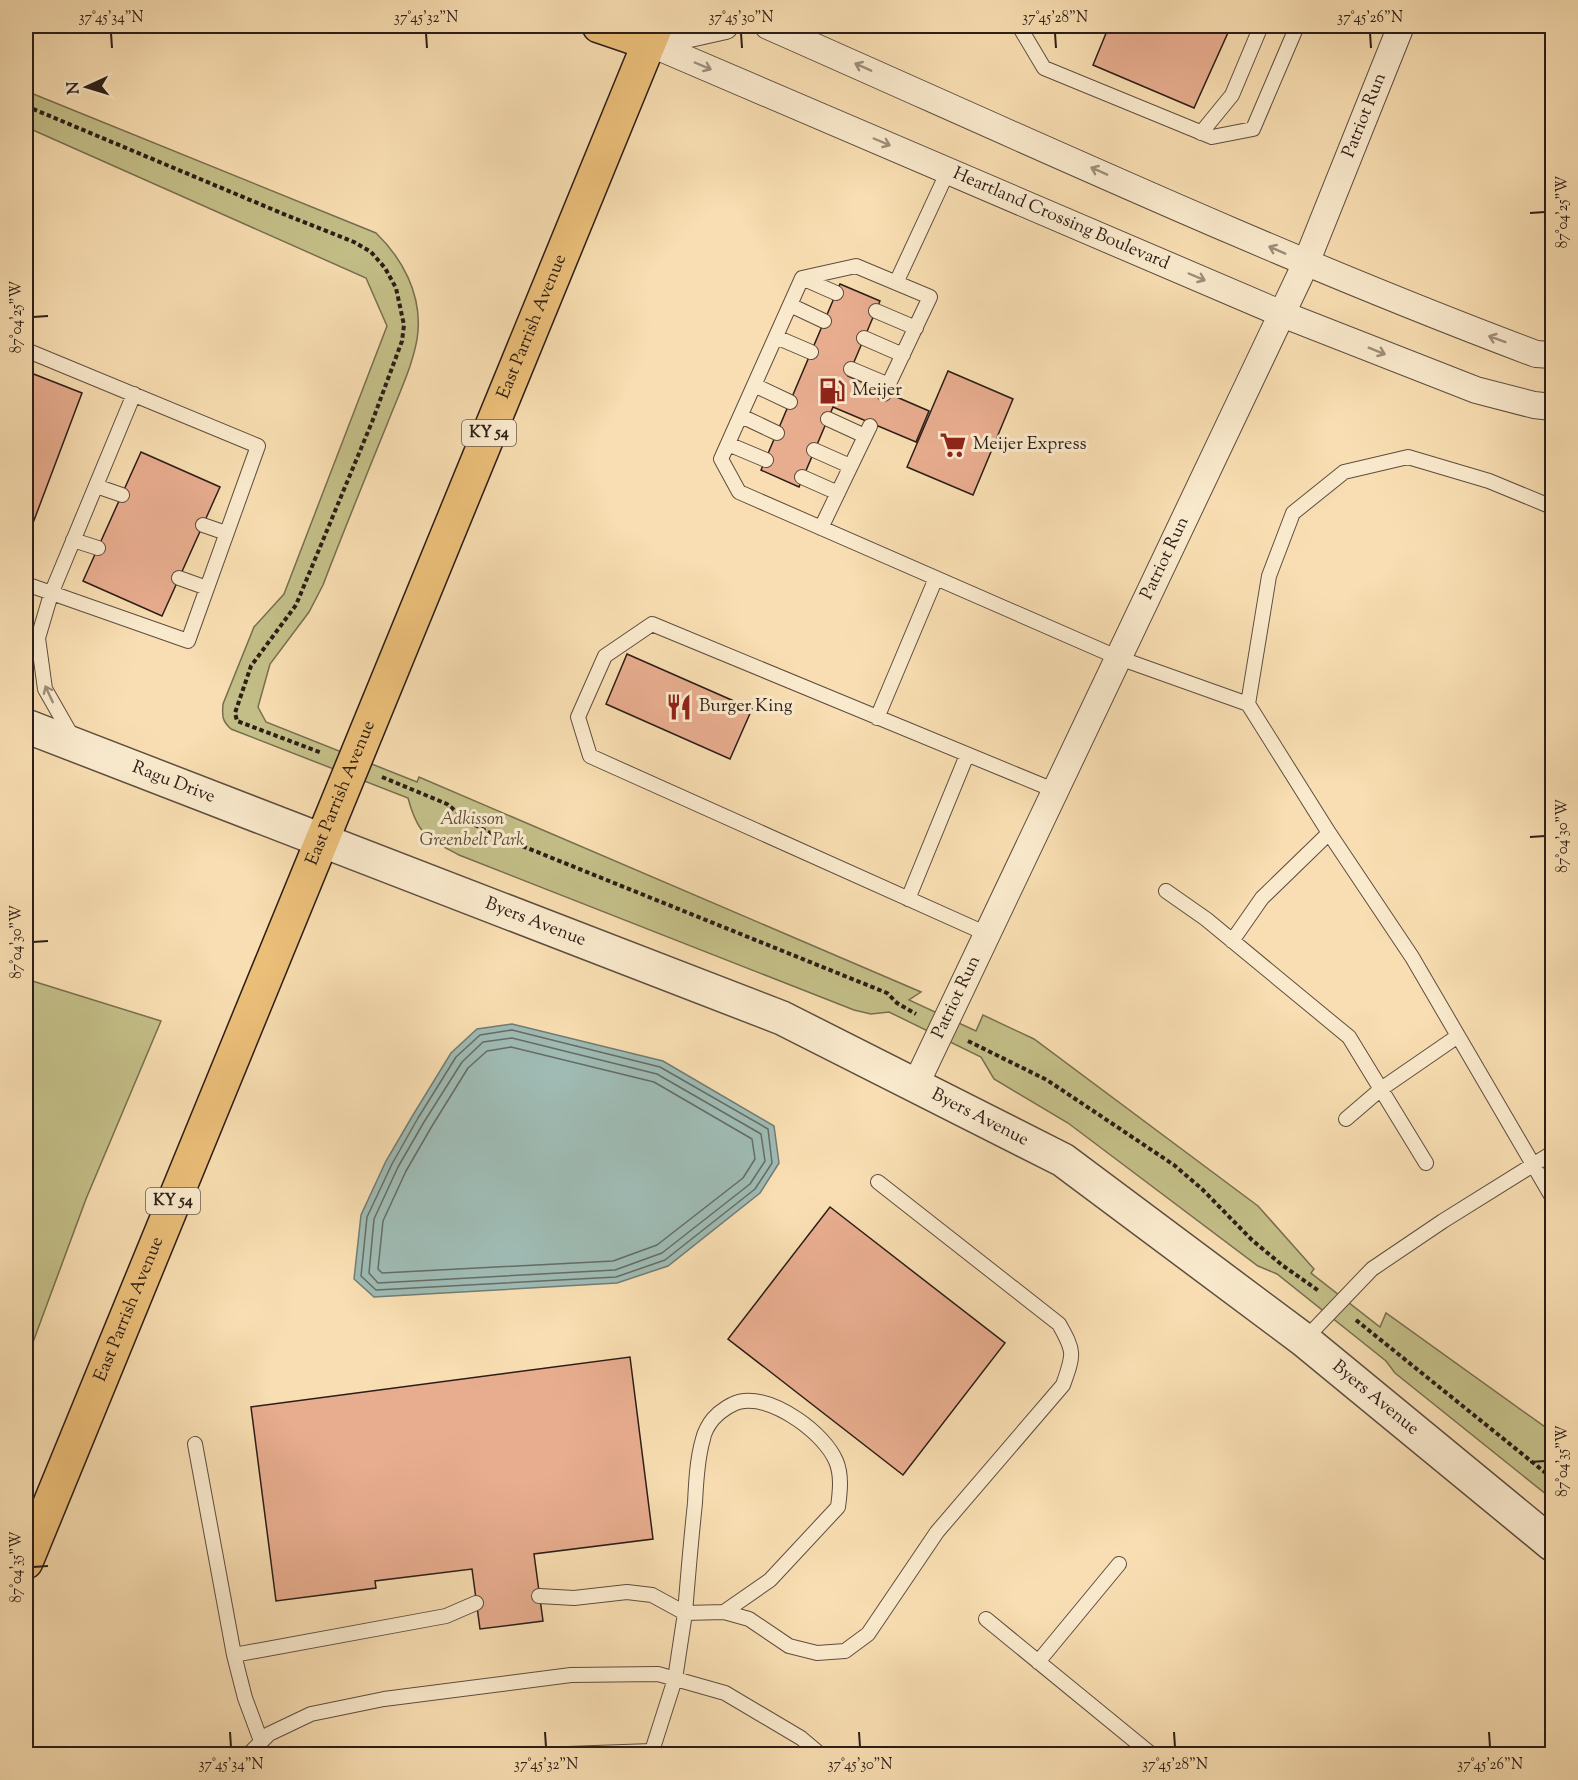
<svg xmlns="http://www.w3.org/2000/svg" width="1578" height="1780" font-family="'Sorts Mill Goudy',serif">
	<rect width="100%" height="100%" fill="#f8deb2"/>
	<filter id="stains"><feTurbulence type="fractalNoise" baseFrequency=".00333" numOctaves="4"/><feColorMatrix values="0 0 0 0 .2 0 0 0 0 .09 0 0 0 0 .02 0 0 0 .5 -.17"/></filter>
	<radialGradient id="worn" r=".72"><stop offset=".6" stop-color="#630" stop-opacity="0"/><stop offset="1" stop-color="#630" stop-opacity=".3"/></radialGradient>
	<path fill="#c4bf88" stroke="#786e50" stroke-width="1.5" d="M26,91l350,142c26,25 45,60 42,98 -2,28 -20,65 -30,91 -22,54 -44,108 -65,163l-14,27 -39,52 -12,43 8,15 151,60 2,-5 502,215 -12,8 67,31 7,-16 51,24 224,167 56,63 -3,4 69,54 6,-14 166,119v67l-157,-126 -9,-12 -109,-87 -19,-8 -190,-143 -74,-44 -13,-22 -92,-45 -18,2 -17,-4 -395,-155c-32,-17 -41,-20 -51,-57l-177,-69c-9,-8 -9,-13 -8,-25l31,-77 30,-33 103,-268 -21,-48 -340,-151z
		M26,979l135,42 -75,178 -60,162z"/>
	<path fill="#9fbbb4" stroke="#717c75" stroke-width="1.5" d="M512,1024l151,37 111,65 5,37 -19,30 -92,73 -51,17 -243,14 -20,-18 7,-64 25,-54 27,-46 38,-62 26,-24z"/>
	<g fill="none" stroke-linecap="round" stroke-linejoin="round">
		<path stroke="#656c66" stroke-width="1.5" d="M512,1030l148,37 108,62 4,34 -17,26 -90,71 -49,17 -240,13 -15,-14 6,-59 25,-53 26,-46 38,-61 24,-22z
			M512,1038l145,36 104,60 4,27 -15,23 -88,69 -47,17 -237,13 -9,-10 5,-54 24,-52 26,-45 38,-60 21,-20z
			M511,1047l143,35 98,57 3,20 -12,19 -86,67 -44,16 -231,12 -4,-4 5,-48 23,-50 26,-45 36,-58 19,-17z"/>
	</g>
	<path fill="#e8ad8f" stroke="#2b1d17" stroke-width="1.5" d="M1109,26h122l-37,82 -101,-43z
		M840,284l40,17 -32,75 81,35 -13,31 -83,-35 -34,80 -38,-17z
		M26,371l56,22 -49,130 -7,-3z
		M948,371l65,28 -40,96 -66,-28z
		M141,452l79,35 -58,129 -79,-35z
		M627,654l125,55 -22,50 -124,-55z
		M830,1207l175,136 -102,132 -175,-136z
		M630,1357l23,182 -119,15 9,67 -63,8 -8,-60 -97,12 1,7 -100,13 -25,-194z"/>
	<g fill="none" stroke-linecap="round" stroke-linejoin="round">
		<g stroke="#5e4d3e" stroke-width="16">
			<path id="service" d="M1019,26l25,42 168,69 41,-8 44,-103
				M1201,133l31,-38 29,-69
				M802,278l34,15
				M896,283l52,-112
				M790,305l34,16
				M876,311l40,17
				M776,337l35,15
				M864,338l39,17
				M26,350l232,96 -70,195 -162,-57
				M851,369l38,16
				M754,385l36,17
				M884,394l46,-97 -74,-31 -54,12 -81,181 18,33 380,166 129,46 81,129 83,124 140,240
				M741,416l36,17
				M828,419l37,17
				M728,444l38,16
				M814,450l36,16
				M802,477l36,16
				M96,486l26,9
				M203,525l23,8
				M821,528l49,-102
				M73,540l25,8
				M179,578l28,10
				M1248,704l21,-128 24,-63 51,-41 64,-15 81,24 63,26
				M877,718l59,-140
				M73,738l-28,-49 -7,-51 13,-44 83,-200
				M1166,891l40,28 143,118 77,126
				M908,899l59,-144
				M987,934l-397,-178 -12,-39 27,-61 47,-32 404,167
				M1232,941l30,-43 67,-65
				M1346,1119l35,-30 77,-53
				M1304,1340l68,-71 71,-48 109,-68
				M195,1444l39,211 11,43 16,43
				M539,1596l35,2 53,-6 25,3 33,18 -10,66 -23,72
				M724,1612l46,-32 68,-73c2,-15 4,-32 -2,-46 -12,-28 -60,-63 -92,-60 -11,1 -24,10 -31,18 -4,5 -9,14 -10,20 -6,20 -7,44 -8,64 -4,37 -7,73 -10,110l39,-1 25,7 40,27 28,7 28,-2 23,-17 69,-102 126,-147c11,-31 12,-33 -4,-61l-181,-142
				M986,1619l165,135
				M234,1655l212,-39 30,-13
				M1038,1662l81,-98
				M249,1754l20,-20 42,-20 73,-15 187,-24 87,-1 67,19 76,45 19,16
				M567,1754l85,-3 15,3"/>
		</g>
		<g stroke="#5e4d3e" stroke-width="28">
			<g id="minor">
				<path d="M768,26c254,112 507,230 768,328l16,1"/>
				<path id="s1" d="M649,43l633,271 194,76 58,15 18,2"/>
				<path d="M649,43l76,-17"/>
				<path id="s2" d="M915,1086l391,-823 95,-237"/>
			</g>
		</g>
		<g stroke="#5e4d3e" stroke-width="36">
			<g id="tertiary">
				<path id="s3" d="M26,726l756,292 281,142 241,180 248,204"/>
			</g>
		</g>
		<g stroke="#2b1d17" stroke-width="36">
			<g id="primary">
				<path id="s4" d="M26,1562l630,-1536"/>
			</g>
		</g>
		<g stroke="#2b1d17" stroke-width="36">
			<path id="motorway" d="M599,26l50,17"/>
		</g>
		<path stroke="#2b1d17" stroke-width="4" stroke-dasharray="4.5 3" stroke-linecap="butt" d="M26,106l260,109 68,27 17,10 14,16 11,20 8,37 -2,16 -30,81 -76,183 -45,61 -16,47 2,8 85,32
			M382,777l65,27 21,17 22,12 397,160 10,10 19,11
			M968,1041l79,39 127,85 28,24 50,51 30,25 37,26
			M1356,1320l196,158"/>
		<use href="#service" stroke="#faeacd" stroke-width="14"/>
		<use href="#minor" stroke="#faeacd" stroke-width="26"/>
		<use href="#tertiary" stroke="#faeacd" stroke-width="33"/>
		<use href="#primary" stroke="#ecbf79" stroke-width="33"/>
		<use href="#motorway" stroke="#ecbf79" stroke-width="33"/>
	</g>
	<defs><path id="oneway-shaft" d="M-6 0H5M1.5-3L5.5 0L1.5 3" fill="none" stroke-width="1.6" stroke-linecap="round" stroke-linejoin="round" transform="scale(1.5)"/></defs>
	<g stroke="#9d8e7b">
		<use href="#oneway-shaft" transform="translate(703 66) rotate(23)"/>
		<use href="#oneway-shaft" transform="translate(863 67) rotate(-156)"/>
		<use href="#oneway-shaft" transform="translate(882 142) rotate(23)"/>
		<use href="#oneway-shaft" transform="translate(1099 171) rotate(-156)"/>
		<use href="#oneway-shaft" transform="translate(1277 250) rotate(-156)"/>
		<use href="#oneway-shaft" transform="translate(1197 277) rotate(23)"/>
		<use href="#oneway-shaft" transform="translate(1497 339) rotate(-160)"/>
		<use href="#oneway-shaft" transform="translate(1377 351) rotate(22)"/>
		<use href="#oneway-shaft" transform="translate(49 694) rotate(-115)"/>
	</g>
	<path fill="none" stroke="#2b1d17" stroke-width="2" d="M111,33l1,15M426,33l1,15M741,33l1,15M1055,33l1,15M1370,33l1,15M1530,213l15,-1M33,317l15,-1M1530,837l15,-1M33,942l15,-1M1530,1462l15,-1M33,1567l15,-1M230,1732l1,15M545,1732l1,15M859,1732l1,15M1174,1732l1,15M1489,1732l1,15"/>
	<defs>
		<g id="fuel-bare" transform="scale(2.07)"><path d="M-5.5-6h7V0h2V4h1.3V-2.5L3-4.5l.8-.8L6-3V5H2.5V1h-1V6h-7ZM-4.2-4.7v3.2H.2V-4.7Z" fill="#8f2418" stroke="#faeacd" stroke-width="2.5" paint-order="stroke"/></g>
		<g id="supermarket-bare" transform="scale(2.07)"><path d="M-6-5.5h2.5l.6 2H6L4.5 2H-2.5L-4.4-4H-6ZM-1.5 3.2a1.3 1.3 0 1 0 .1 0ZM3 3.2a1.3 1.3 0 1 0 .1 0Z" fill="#8f2418" stroke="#faeacd" stroke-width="2.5" paint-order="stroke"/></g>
		<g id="restaurant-bare" transform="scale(2.07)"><path d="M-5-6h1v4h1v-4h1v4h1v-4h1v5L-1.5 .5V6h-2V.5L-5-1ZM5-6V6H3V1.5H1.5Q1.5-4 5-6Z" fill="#8f2418" stroke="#faeacd" stroke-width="2.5" paint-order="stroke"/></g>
	</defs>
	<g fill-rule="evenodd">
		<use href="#fuel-bare" x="832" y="391"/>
		<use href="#supermarket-bare" x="953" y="445"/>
		<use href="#restaurant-bare" x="679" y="707"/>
	</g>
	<g text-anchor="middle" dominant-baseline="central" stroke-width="6" stroke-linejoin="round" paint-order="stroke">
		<g fill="#faeacd" stroke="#695a4e" stroke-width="1.5">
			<rect x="462" y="420" width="54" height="26" rx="4.5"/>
			<rect x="146" y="1188" width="54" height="26" rx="4.5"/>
		</g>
		<g font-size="16" font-weight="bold" fill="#2b1d17">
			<text x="489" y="433">KY 54</text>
			<text x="173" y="1201">KY 54</text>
		</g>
		<g font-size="18" fill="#2b1d17" stroke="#faeacd">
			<text stroke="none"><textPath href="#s2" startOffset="1070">Patriot Run</textPath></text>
			<text stroke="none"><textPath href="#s1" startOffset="448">Heartland Crossing Boulevard</textPath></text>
			<text stroke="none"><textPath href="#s4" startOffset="1335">East Parrish Avenue</textPath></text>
			<text stroke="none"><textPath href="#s2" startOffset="584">Patriot Run</textPath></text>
			<text stroke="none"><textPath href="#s3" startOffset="158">Ragu Drive</textPath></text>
			<text stroke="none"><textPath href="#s4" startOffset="831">East Parrish Avenue</textPath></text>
			<text stroke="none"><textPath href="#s3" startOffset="546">Byers Avenue</textPath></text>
			<text stroke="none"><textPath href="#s2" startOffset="98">Patriot Run</textPath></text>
			<text stroke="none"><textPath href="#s3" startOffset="1032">Byers Avenue</textPath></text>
			<text stroke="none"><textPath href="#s4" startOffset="273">East Parrish Avenue</textPath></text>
			<text stroke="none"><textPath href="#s3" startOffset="1518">Byers Avenue</textPath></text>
		</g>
		<g font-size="18" fill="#2b1d17" stroke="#faeacd" text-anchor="start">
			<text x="852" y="391">Meijer</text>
			<text x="973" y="445">Meijer Express</text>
			<text x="699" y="707">Burger King</text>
		</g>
		<g font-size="18" font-style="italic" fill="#594e39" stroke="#faeacd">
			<text x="472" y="820">Adkisson<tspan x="472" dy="21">Greenbelt Park</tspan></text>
		</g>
	</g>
	<rect width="1578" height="1780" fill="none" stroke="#f8deb2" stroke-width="66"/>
	<g transform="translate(87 87) rotate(266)" stroke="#faeacd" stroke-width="4.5" paint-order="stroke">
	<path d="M0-4.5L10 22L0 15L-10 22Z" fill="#2b1d17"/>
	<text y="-9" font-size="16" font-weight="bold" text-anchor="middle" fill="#2b1d17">N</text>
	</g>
	<rect x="33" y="33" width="1512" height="1714" fill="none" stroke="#2b1d17" stroke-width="2"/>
	<g font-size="15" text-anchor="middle" fill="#2b1d17">
		<text x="111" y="22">37°45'34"N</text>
		<text x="426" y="22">37°45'32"N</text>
		<text x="741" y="22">37°45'30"N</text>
		<text x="1055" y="22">37°45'28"N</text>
		<text x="1370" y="22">37°45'26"N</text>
		<text transform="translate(1562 212) rotate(-90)" y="5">87°04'25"W</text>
		<text transform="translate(16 317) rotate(-90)" y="5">87°04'25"W</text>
		<text transform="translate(1562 836) rotate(-90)" y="5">87°04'30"W</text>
		<text transform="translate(16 942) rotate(-90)" y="5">87°04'30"W</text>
		<text transform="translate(1562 1461) rotate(-90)" y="5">87°04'35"W</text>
		<text transform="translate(16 1567) rotate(-90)" y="5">87°04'35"W</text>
		<text x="231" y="1769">37°45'34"N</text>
		<text x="546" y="1769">37°45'32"N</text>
		<text x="860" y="1769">37°45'30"N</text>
		<text x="1175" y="1769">37°45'28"N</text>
		<text x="1490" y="1769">37°45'26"N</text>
	</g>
	<rect width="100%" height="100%" filter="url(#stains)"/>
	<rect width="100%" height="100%" fill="url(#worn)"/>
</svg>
